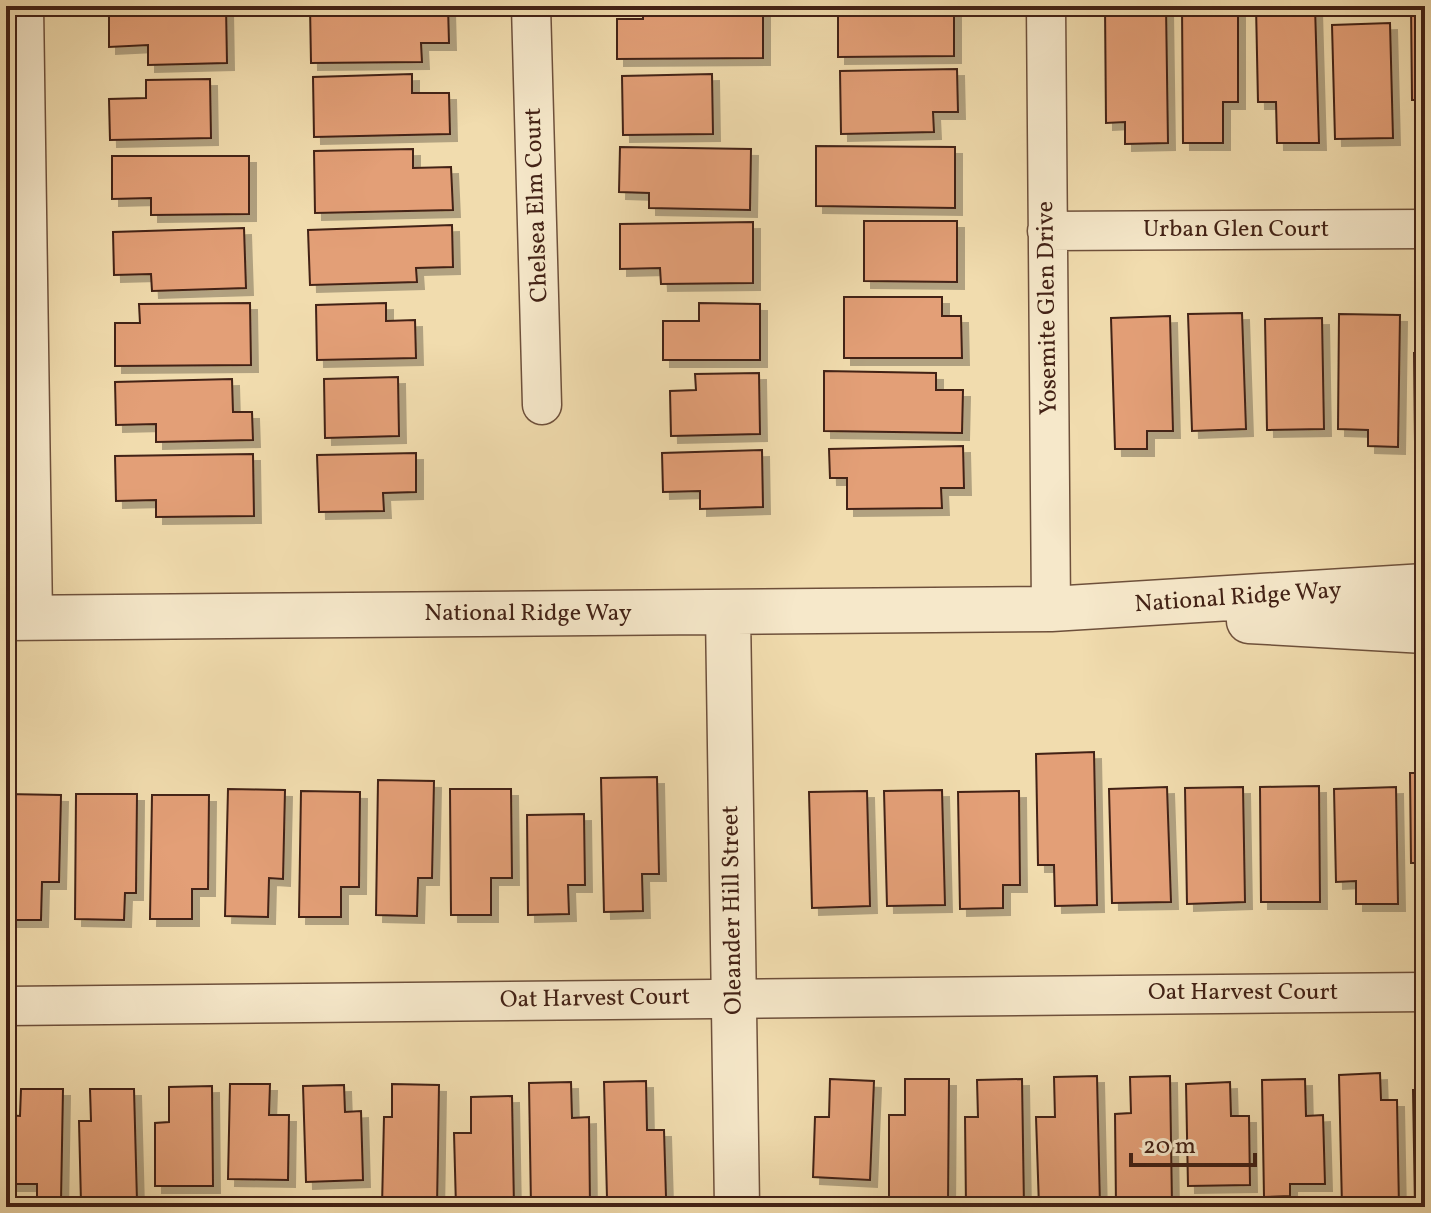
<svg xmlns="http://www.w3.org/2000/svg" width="1431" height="1213" font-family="Vollkorn,serif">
	<defs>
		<filter id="shadow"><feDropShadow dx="7" dy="7" stdDeviation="0" flood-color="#0004"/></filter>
	</defs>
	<rect width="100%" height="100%" fill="#f1dcae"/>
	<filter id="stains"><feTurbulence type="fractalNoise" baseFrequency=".0025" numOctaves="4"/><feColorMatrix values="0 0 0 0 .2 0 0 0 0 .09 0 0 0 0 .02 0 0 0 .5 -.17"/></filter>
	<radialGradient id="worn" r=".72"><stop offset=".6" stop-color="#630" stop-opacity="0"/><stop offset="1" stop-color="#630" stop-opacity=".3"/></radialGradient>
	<path fill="#e39f77" stroke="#422115" stroke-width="2" filter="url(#shadow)" d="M109,6h117l1,57 -79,2v-20l-39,2z
		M310,6h138l1,37h-28l1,19 -111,1z
		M643,6h120v52l-146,1v-40h26z
		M838,6h116v50l-116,1z
		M1105,6h61l2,137 -43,1v-22l-19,1z
		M1182,6h56v96h-15v41h-40z
		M1256,6h59l4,137h-42l-1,-41h-18z
		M1411,6h14v94h-13z
		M1390,23l3,115 -58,1 -3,-114z
		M957,69l1,43h-25l1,20 -93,2 -1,-63z
		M412,74v19h37l1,41 -136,3 -1,-60z
		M712,74l1,60 -90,1 -1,-59z
		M210,79l1,59 -101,2 -1,-41 37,-1v-18z
		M816,146l139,1v61l-139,-2z
		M620,147l131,2 -1,61 -101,-2v-15l-30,-1z
		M413,149v19l38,-1 2,43 -138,3 -1,-62z
		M112,156h137v58l-98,1v-17l-39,1z
		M864,221h93v61l-93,-1z
		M753,222v61l-92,1 -1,-16 -40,1v-45z
		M452,225l1,42 -37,1 1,14 -107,3 -2,-55z
		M244,228l2,60 -94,3 -1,-17 -37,1 -1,-43z
		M844,297h98v19h19l1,42h-118z
		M250,303l1,62 -136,1v-43h25l-1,-19z
		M386,303v18l29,-1 1,38 -99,2 -1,-55z
		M699,303l61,1v56h-97v-39h36z
		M1242,313l4,116 -54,2 -4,-117z
		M1339,314l61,1 -2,132 -30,-1v-16l-30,-1z
		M1170,316l3,115h-26v18h-32l-4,-131z
		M1322,318l2,111 -57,1 -2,-111z
		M1414,353h11v88h-10z
		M824,371l112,2v17h27l-1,43 -138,-2z
		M759,373l1,61 -89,2 -1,-45 26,-1 -1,-16z
		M398,377l1,59 -74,2 -1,-59z
		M232,379l1,33h19l1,28 -97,2v-18l-40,1 -1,-43z
		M963,446l1,42h-23l1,20 -95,1v-31h-17l-1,-29z
		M762,450l1,57 -63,2v-18l-37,1 -1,-39z
		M416,453v39l-33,1 1,18 -65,1 -2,-57z
		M253,454l1,62 -98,1v-17l-40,1 -1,-45z
		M1422,746h3v117h-14l-1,-90h13z
		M1094,752l3,153 -42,1 -1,-41h-16l-2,-111z
		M657,777l2,97h-17l1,37 -39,1 -3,-134z
		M378,780l56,1 -2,97h-14l-1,38 -41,-1z
		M1319,786l1,116h-59l-1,-115z
		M1167,787l4,115 -59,1 -3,-114z
		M1243,787l2,115 -58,2 -2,-116z
		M1396,787l2,117h-42v-23l-20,1 -2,-93z
		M228,789l57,1 -2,89 -14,-1 -1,39 -43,-1z
		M450,789h61l1,89h-21v37h-40z
		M942,790l3,115 -58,1 -3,-115z
		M301,791l59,1 -1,95h-18v30h-42z
		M867,791l3,115 -58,2 -3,-116z
		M1019,791l1,94h-17v23l-43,1 -2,-117z
		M6,794l55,1 -2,87h-17l-1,38h-35z
		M76,794h61l-1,99h-11l-1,27 -49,-1z
		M152,795h57l-1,94h-16v30h-42z
		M584,814l1,71h-17l1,29 -41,1 -1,-100z
		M1380,1073l1,27h16l2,107h-57l-3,-132z
		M1097,1076l3,131h-61l-3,-90h19l-1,-40z
		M1170,1076l2,129 -56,1 -1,-92 16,-1 -1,-36z
		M830,1079l44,2 -4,99 -57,-3 2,-60h14z
		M905,1079h44l-1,125 -59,-1v-88h16z
		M1022,1079l2,128h-58l-1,-90h13l-1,-37z
		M1305,1079l1,37 17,-1 2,69h-35v12l-26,1 -2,-117z
		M646,1081l1,49h17l2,67 -59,1 -3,-116z
		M571,1082l1,36 17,-1 1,90h-59l-2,-124z
		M1230,1082l1,34h18l1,69 -62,1 -2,-102z
		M230,1084h40l-1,31h20l-1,65 -60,-1z
		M392,1084l47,1 -2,122h-55l2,-90h8z
		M344,1085l1,27 16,-1 2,69 -57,2 -3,-96z
		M212,1086l1,100h-58v-63l14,-1v-35z
		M21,1089h42l-2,113h-24v-18h-31v-69l14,1z
		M90,1089h44l3,112 -56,2 -2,-82h12z
		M1413,1090h12v117h-10z
		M512,1096l2,111h-58l-2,-74h17v-36z"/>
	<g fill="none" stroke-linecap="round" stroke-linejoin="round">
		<g stroke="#6e503b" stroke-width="41">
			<path id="minor" d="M24,6l9,612
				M531,6l11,399
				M1046,6l5,603
				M1047,231l378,-2
				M6,1006l1419,-14"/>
		</g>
		<g stroke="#6e503b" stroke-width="47">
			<path id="tertiary" d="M728,613l9,594
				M6,618l1045,-9 374,-23
				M1249,621l176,10"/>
		</g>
		<use href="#minor" stroke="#f6e8ca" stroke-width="38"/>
		<use href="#tertiary" stroke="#f6e8ca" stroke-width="44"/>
	</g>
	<g text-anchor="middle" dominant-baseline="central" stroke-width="6" stroke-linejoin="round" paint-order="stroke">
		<g font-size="24" fill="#422115" stroke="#f6e8ca">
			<text transform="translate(537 205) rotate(-92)">Chelsea Elm Court</text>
			<text x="1236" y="230">Urban Glen Court</text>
			<text transform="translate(1048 308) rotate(-91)">Yosemite Glen Drive</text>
			<text transform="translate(1238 598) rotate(-4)">National Ridge Way</text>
			<text x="528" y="614">National Ridge Way</text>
			<text transform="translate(733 910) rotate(-91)">Oleander Hill Street</text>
			<text x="1243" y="993">Oat Harvest Court</text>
			<text transform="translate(595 999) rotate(-1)">Oat Harvest Court</text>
		</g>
	</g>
	<rect width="1431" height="1213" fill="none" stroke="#f1dcae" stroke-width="32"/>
	<rect x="8" y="8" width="1415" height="1197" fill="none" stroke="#422115" stroke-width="4"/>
	<rect x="16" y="16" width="1399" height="1181" fill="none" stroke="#422115" stroke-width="2"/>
	<path d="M1131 1153v12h124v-12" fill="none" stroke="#422115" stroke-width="4"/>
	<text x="1143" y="1153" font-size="24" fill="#422115" stroke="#f6e8ca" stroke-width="6" paint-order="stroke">20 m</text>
	<rect width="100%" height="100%" filter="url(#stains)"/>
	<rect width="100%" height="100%" fill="url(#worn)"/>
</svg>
